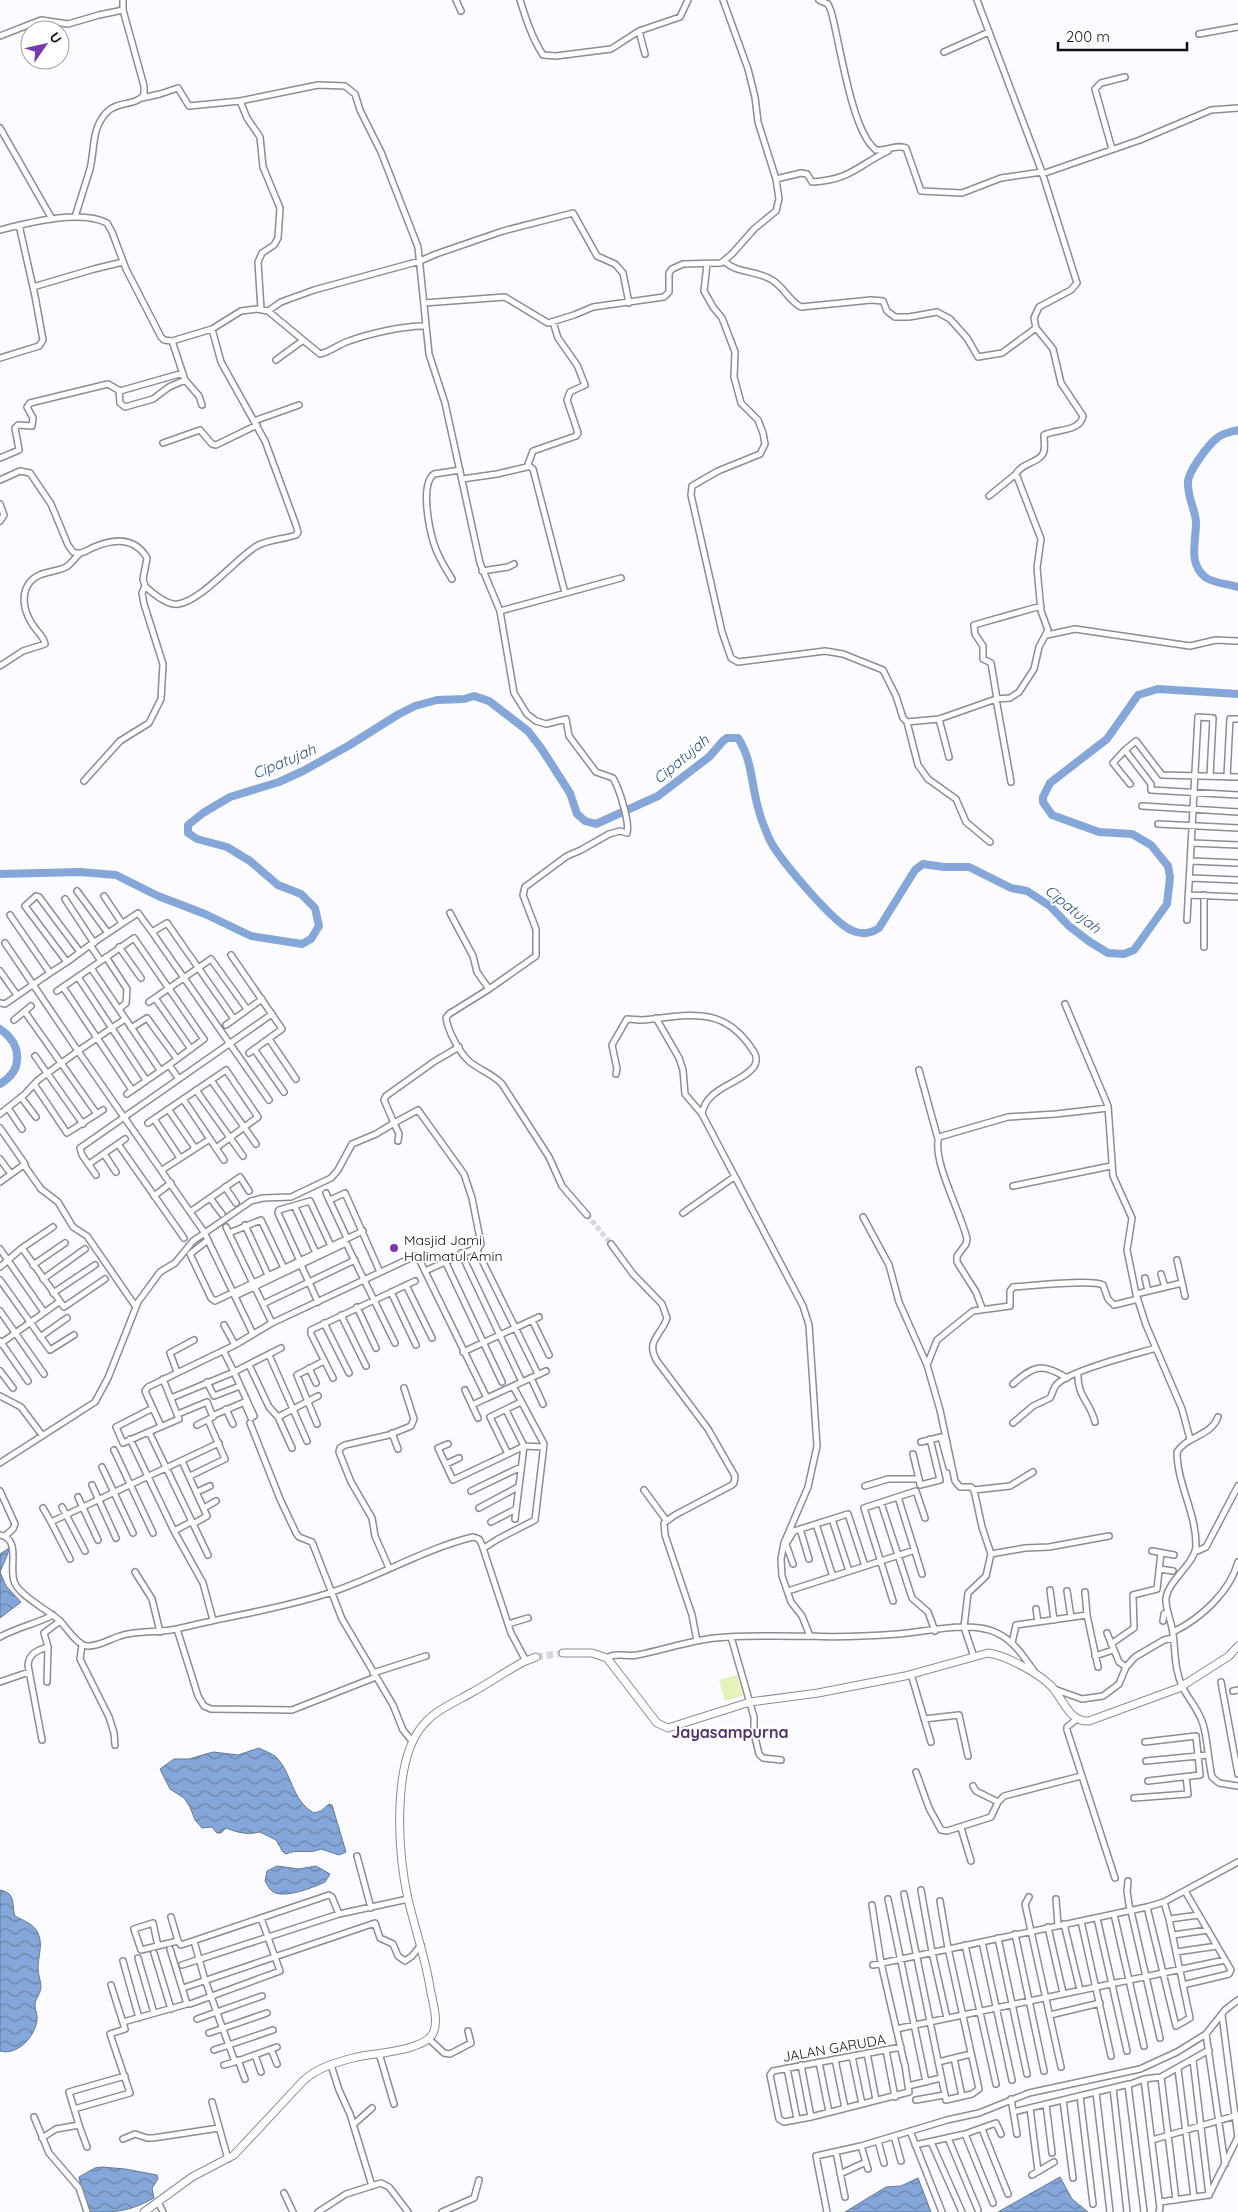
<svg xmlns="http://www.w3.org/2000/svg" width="1238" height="2212" font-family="Quicksand,sans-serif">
	<defs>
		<pattern id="water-waves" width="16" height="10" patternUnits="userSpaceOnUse" patternTransform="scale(1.25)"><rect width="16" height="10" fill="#85a6d8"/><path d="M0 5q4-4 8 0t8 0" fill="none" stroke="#6b86ae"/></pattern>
	</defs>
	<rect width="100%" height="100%" fill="#fcfbff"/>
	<path fill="#e5f3b9" d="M737,1675l6,21 -18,5 -6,-21z"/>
	<path fill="url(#water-waves)" stroke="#62789d" d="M9,1548c0,5 -7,19 -9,24l6,14 15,16 -21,16v-64z
		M259,1748c5,3 13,5 17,9 17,17 15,43 38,56l7,-2 8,-7 3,1 14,47 -7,3 -18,-6c-14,6 -22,-1 -35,5l-3,-2 -7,-12 -16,-8c-13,3 -21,1 -34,-4l-5,5h-4l-5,-6 -10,1 -7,-8 -5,-13 -6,-9 -14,-9 -10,-20 14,-10h15l24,-7 25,3z
		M277,1866l22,3 17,-3 14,8 -5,8c-11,5 -42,18 -53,9 -3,-2 -5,-7 -7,-10l2,-10z
		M0,1890c17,4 11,13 15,26 7,4 17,7 22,15 7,13 1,24 1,37 0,7 3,13 3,19 0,6 -6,12 -6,18 0,5 3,10 2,15 -2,17 -20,36 -37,31z
		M102,2167l23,2 32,6 1,4 -6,9 2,10c-26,14 -36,14 -65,14l-4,-7 -6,-28 16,-9z
		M1060,2177l12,22 16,13h-90z
		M918,2178l13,34h-86l41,-25 15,-1z"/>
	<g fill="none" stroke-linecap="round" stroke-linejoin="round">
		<path stroke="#85a6d8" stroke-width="8" d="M1238,430c-7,2 -15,3 -21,8 -9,7 -29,34 -29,44 -1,15 8,29 8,41 0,20 -8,40 9,54 7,6 24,7 33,10
			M0,874l80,-2 36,3 42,21 47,18 46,22 51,8 9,-5 8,-13 -4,-18 -14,-14 -23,-9 -28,-24 -23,-14 -30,-8 -9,-6v-8l15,-12 27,-16 49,-15 24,-11 45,-25 51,-32 16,-8 22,-6 27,-1 10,-3 15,5 39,30 13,17 29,45 7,21 8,7 11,3 62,-28 51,-39 14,-16 4,-3h11c15,23 13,48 21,73 2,9 6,17 9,25 7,19 65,86 83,94 10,5 19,4 28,-2l36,-58 8,-6 21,3h25l42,21 16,3 23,15 19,20 21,16 18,11 16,1 10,-4 33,-46 3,-27 -2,-11 -17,-21 -19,-11 -33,-2 -47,-17 -9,-13v-5l7,-14 57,-44 31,-44 20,-6 80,5
			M0,1029c22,15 24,41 0,55"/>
		<path stroke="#d8d7db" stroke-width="5" stroke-dasharray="5 2.5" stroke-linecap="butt" d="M587,1215l24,29"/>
		<path stroke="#d8d7db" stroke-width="7" stroke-dasharray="7 3.5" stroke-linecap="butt" d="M536,1657l27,-4"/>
		<g stroke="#8d8b94" stroke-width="8">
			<path id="street" d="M456,0l5,11
				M520,0c6,19 12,38 23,55l13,1 55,-7 28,-18 41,-14 8,-17
				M723,0l25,69 7,28 3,25 18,57 25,-6 6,1 5,8c38,-2 45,-16 76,-31
				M819,0l9,4 3,7c9,31 20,120 45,139 10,1 22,-6 30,-2l15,43 41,2 39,-15 41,-6
				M639,31l6,23
				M1199,34l39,-7
				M0,36l41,-16 27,4 31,-9 24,-5
				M944,52l45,-20
				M142,98l18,-4 18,-6 11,18 51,-5 7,17 13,19 3,30 17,41 -2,30 -4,7 -12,8 -4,9 3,47
				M240,101l78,-16 27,1 10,8 5,16 21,42 37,95 11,107 16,49 35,160 20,48 14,82 13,21 9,7 10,3 20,-5 3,17 27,36 17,6c6,10 17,44 14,55l-7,-2 -11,3 -28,16 -14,6 -42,31 -2,8 13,34v27l-47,33
				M0,128l52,91
				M1112,149l-17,-60 6,-6 24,-6
				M1042,174l98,-34 71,-30 27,-2
				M75,217c5,-16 10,-32 15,-48 5,-20 1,-41 17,-57 10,-11 29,-6 37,-17v-9l-21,-76v-10
				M0,230c28,-7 80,-21 107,-7l5,9 14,37 35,68 3,3 8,1 40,-12 29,-18 16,-2 11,2 52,43c10,-2 19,-10 29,-13 19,-7 57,-16 77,-15
				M724,261c13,13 33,9 48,19 12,7 17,21 29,27l70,-7 12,1 4,10 8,6h14l28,-5 13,7 17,19 11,19 24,-4 34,-25 -2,-10 5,-11 32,-17 6,-7 -35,-111 -65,-172
				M707,264l-3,27 9,16 9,11 13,34 -1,25 7,26 17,17 5,13 2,11 -5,10 -42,17 -26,15 -1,9 31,137 9,26 7,4 87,-11 18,3 40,16 13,26 7,22 4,4 32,-3 57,-20 14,-1 9,-6 15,-23 5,-22 9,-17 -7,-19 -4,-43 4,-29 -25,-65c6,-12 25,-11 28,-23 1,-5 0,-11 0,-16 12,-6 36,-3 39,-19l-22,-33 -8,-34 -17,-21
				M33,287l61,-18 29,-7
				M424,303l81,-6 43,26 26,-8 19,-8 71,-10 5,-5v-19l3,-4 11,-5 38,-1 11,-9 22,-25 22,-18 3,-12 -3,-20
				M268,311l13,-9 33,-12 106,-29 16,-7 67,-23 70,-18 24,43 18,8 8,9 6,30
				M172,341l13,39 14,16 3,9
				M0,358l39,-12 4,-6 -8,-44 -16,-71
				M276,360l26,-19
				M119,391l1,12 5,4 28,-8 16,-12 16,-7
				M254,421l45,-16
				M163,443l37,-13 12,14 4,1 41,-20
				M0,458l19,-8 -4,-22 3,-3 14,1 1,-8 -6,-11 3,-4 78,-19 12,7 63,-18
				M529,466l4,3 32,124
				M462,479l35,-5 30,-7 6,-16 43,-15 2,-3 -11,-33 3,-8 15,-7 -8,-20 -19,-27 -5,-16
				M0,480l20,-9 10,2 21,31 17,41 5,7c9,3 12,-1 19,-4 20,-9 42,-12 55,10l-4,21 2,7c7,7 23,20 33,18 23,-3 56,-43 77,-57 13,-8 27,-7 41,-12l2,-3 -2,-7 -31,-84 -44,-79 -9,-33
				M989,496l27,-22
				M0,504l4,11 -4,6
				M482,571l26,-4 6,-3
				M452,579c-7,-11 -14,-22 -18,-35 -5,-16 -14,-60 0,-70l26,-4
				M500,611l121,-33
				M1047,635l28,-6 115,17 26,-6 21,1
				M0,666l23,-15 22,-7c-1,-7 -6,-10 -10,-16 -10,-13 -16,-32 -5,-46 9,-11 24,-9 36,-15 5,-3 9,-9 13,-13
				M996,699l15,83
				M997,699l-6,-36 -8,-4v-13l-8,-12 -1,-9 67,-19
				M939,719l10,38
				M907,722l11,43 10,14 28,20 10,23 24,20
				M1125,750l-12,13 17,21
				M1227,777l3,-58h8
				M1238,777l-76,-2 -26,-34 -11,9 26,34v6l87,5
				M84,781l36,-40 29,-18 12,-24 2,-35 -19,-60 -2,-11 3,-7
				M1142,806l96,6
				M1158,824l80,4
				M1192,843l46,2
				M1191,861l47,2
				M1190,878l48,2
				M77,891l31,42
				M1189,895l49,2
				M104,896l18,27
				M65,899l29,44
				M450,913l23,43 4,16 12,17 -40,25 -3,4c2,13 14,36 24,44 11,9 23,12 32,22l47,73 13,29 25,29
				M1187,920l11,-203 15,1 -3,58
				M152,932l-14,-19 -48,32 11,16 33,-23 69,100 1,1 -35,26 10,14
				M5,943l73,108 47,-32
				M119,947l22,31
				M1204,947v-52
				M231,955l51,74 -33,24
				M106,957l21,32 -1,14 -7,6
				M67,962l23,-17
				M91,968l69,102
				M0,971l17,24
				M50,973l17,-11 -42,-56 11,-10 3,1 41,55
				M78,977l68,103
				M63,987l69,103
				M57,991l44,-30
				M155,998l36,51
				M149,1002l62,-43 36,50
				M0,1003l5,1 45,-31 -40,-58
				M1065,1004l43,102 5,70 19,42 -5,32 9,44 10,31 36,84 8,30
				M25,1012l72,102
				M656,1018l23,40 4,12 2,24 17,20
				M234,1019l-67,-96 -15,9 117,168
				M14,1020l17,-14
				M226,1025l36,-26
				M131,1028l16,-10 30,41
				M269,1039l27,40
				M254,1049l30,43
				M35,1056l48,68
				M919,1070l19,69
				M616,1074l1,-5 -5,-24 15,-26c5,0 10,1 15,1 46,-4 80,-16 110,29 5,6 6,14 0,20 -15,16 -46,19 -50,45l101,192 6,19 8,121 -9,41 -24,56 -3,16 1,17 9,26 11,14 8,20c29,2 59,0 88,-2 29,-2 73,-14 99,-1 17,8 26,23 37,38
				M211,1080l45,64
				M34,1084l33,49 36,-23
				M196,1090l47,66
				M127,1094l42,-29
				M21,1097l15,20
				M183,1099l41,61
				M8,1108l14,21
				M168,1109l27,39
				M0,1114l25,-20 13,-14 40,-29 126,181 49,102
				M154,1119l26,39
				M148,1123l78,-53 32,47 -42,31
				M0,1128l25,36 -25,18
				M398,1141l1,-7 -5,-11 24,-13 46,64 8,24 9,46 -4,6
				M118,1144l66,94
				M104,1154l12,18
				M0,1159l11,15
				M89,1164l36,-25
				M24,1165l17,24 17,13 15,25 14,9 49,71
				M162,1170l48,-31
				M96,1175l-14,-20 -2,-7 192,-134
				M1013,1186l98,-20
				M225,1187l11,16
				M326,1193l21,45
				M154,1196l17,-13
				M210,1198l12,16
				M330,1200l15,-7 35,79
				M295,1207l21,46
				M190,1212l50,-35 9,14
				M683,1213l51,-36
				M863,1217l26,48 10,37 28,63 13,45 15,71 5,6h11l3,3 8,37 9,27 -5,22 -18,17 -4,34 10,30
				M245,1225l23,50
				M226,1227l46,96
				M229,1233l32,-13 23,48
				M208,1240l-18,14 21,44 4,3 148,-70
				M611,1244l22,30 29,30 5,14c-6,18 -22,23 -10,43l51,68 27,47 -1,7 -2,2 -57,30 -11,8 1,12 27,80 5,26
				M22,1248l42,59 41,-28
				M0,1249l44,63
				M461,1253l61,129
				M1177,1260l8,36
				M300,1261l-22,-48 1,-3 31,-9 21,45
				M445,1261l57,121
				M33,1265l32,-22
				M301,1265l17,37
				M0,1267l22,-19 31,-21
				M425,1271l51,-23 62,126
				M1161,1274l4,13
				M1145,1278l3,13
				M43,1279l42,-30
				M0,1280l50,70 24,-15
				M406,1285l26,53
				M391,1292l25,53
				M53,1293l42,-28
				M1136,1294l46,-11
				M235,1296l111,-53 49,100
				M263,1304l92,-44
				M357,1307l19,41
				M982,1308l-6,-16 -19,-30v-6l9,-12 1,-5c-5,-24 -36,-80 -28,-102l69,-20 48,-3 52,-6
				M0,1311l44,63
				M341,1315l25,51
				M532,1320l17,35
				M324,1323l25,50
				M224,1325l11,20
				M40,1337l27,-19
				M0,1341l28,40
				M0,1344l59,-42
				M463,1352l76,-35
				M225,1354l9,18 47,-24
				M269,1355l38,86
				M249,1365l20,42 9,10 14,31
				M927,1365l10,-25 36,-29 37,-5v-15l3,-4c16,-1 80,-8 90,-2l5,14 6,6 24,-6
				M309,1368l7,15
				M0,1371l13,17
				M177,1372l-7,-19 24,-13
				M1078,1374c-1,23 12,27 17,48
				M333,1378l-22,-44v-4l104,-49
				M531,1378l12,26
				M207,1382l7,14 26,-10
				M1013,1384c21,-19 29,-21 54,-6
				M465,1390l13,28
				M0,1396l21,11 21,28
				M171,1398l63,-26 20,44
				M244,1402l7,16
				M472,1405l15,-7
				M153,1408l-37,19 7,16 56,-24 -16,-40
				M226,1409l7,15
				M506,1410l18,36 -9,73
				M178,1414l29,-12 6,15 -16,8
				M214,1415l33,-14
				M278,1417l40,-21
				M1218,1417c-8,20 -30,18 -41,35 0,32 19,60 19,93 0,18 -27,34 -30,53 -1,9 4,20 6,30 4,19 1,40 11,60 6,12 16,22 20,36 5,17 5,36 9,53l7,6 19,3
				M250,1423l30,76 16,34 3,4 13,5 30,77 51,86 10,25 9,11
				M1013,1423l20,-17 17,-8c3,-5 3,-10 7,-14 15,-14 76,-29 99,-36
				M317,1424l-20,-49 27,-14
				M161,1426l-16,-35 3,-4 87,-42 37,-22 143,-67 5,5 67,137 59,-27
				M149,1432l59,123
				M392,1433l6,16
				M130,1439l44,92 29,52 10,37
				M921,1442l20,-5 8,30
				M448,1444l-10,4 15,32 55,-26 -18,-37 31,-15
				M114,1450l39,83
				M508,1454l16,-8 19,1
				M913,1454l6,25
				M182,1461l25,55 -14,8
				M0,1463l95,-61 13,-24 30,-76 22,-30 15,-9 18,-22 58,-40 12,-3 28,-1 40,-19 7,-8 14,-26 24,-10 18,-11 -10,-23 2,-4 49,-35 24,-14
				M446,1464l13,-6
				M102,1467l31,66
				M190,1476l35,-17 -17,-39
				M92,1485l24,53
				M865,1486l23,-7h31l1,6 20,-5 -10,-41
				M644,1490l22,30
				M974,1490l36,-4 23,-14
				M0,1491l15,33 -2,5 -8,7
				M471,1491l50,-24
				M197,1492l13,-6
				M78,1497l20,43
				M898,1497l24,77
				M881,1503l31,95 16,14 7,19
				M62,1507l23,44
				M43,1508l8,14
				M204,1508l12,-7
				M479,1508l39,-21
				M832,1519l17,52
				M491,1522l25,-13
				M816,1524l17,53
				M800,1529l9,30
				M174,1531l17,-9
				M0,1535c21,4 9,31 14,46 4,14 34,29 46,40 7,7 17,24 27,25 11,1 23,-7 33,-10 17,-6 39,-3 57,-7 51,-13 105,-20 155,-37 48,-16 92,-43 141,-55l6,2 3,6 29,88 15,28
				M484,1548l14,-9 37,-19 9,-76 -31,-58
				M1152,1551l22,4
				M1195,1552l11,-5 32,-61
				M991,1554l34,-6 24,-1 60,-11
				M70,1559l-19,-37 168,-79
				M793,1564l-7,-20 8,-13 54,-17 17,52
				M389,1568l-14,-32 -3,-18 -21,-36 -12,-30 1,-4 5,-3 44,-10 22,-9 3,-7 -10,-31
				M1159,1569l14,2
				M135,1572l17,27 8,33
				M791,1590l124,-40
				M1050,1590l4,30
				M1067,1591l4,26
				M893,1601l-29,-93 52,-17 9,27
				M1036,1609l2,13
				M1087,1615l11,52
				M1163,1621l1,-7 4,-2
				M508,1624l20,-6
				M177,1629l21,67 6,10 7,3 81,1 84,-33
				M1173,1632c27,-13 57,-40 65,-70
				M1107,1633l12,29 7,5
				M0,1637c15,-9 36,-13 53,-22
				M731,1637l23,80v16l5,21 4,4 18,2
				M1012,1643l4,-18 71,-10 -2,-23
				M1111,1644l23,-16 -1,-33 24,-6 4,-36
				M82,1645l-2,14 29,58 5,16 1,12
				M1095,1656l18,-6
				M607,1658c8,-6 20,-1 30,-3 26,-5 51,-14 78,-17 32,-4 63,-1 95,-2
				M373,1673l53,-17
				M911,1674l20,68
				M0,1682l29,-10
				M47,1682l1,-35 -4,-14 16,-12
				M1221,1682l17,92
				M1054,1689l28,10 21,-3 16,-12 7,-17 9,-10 29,-17 9,-2
				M1233,1691l5,-1
				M924,1719l35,-4 9,41
				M1077,1719l-10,8v3l48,148
				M42,1740l-14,-75c1,-12 10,-15 20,-18
				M1145,1742l51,-6 4,39 -52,6
				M1146,1761l62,-6
				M916,1772l13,36 12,22 6,1 44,-14 7,-15 6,-6 77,-20
				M973,1786l3,5 22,11
				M1134,1798l54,-4 -2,-17
				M961,1828l10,33
				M357,1856l14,52
				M1128,1881l-1,10 3,20
				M921,1890l11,62 15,66
				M904,1894l42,206 26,-6 7,-5 -31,-141 -8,-47
				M1029,1897l-4,7 36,163
				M888,1899l38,183
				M1056,1899l2,26
				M872,1905l9,58 23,99 1,3 4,27 -98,25 -27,5 -5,-3 -9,-44 3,-4 128,-24
				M1147,1907l29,119 14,-8 -21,-99 -5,-17
				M1131,1911l29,127
				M1114,1914l30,132
				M171,1917l7,24 3,4 148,-50 3,2 7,17
				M1097,1918l30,133
				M1169,1919l30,-4
				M1081,1921l30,135
				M1064,1924l16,66
				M1048,1927l15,66
				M1015,1934l29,137
				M1173,1935l35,-5
				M998,1938l29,136
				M194,1941l11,39 30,82 -11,3
				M982,1942l30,138
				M965,1945l31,139
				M158,1946l-5,-23 -19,6 7,21 37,-9
				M1176,1952l41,-6
				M154,1953l17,56
				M138,1958l16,55
				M123,1961l16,57
				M182,1965l157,-51 69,-15
				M873,1965l274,-58 17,-5 74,-40
				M1183,1985l46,-11 2,-4 -46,-79
				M186,1987l189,-64 5,15 13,6 5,12 7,5 7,-5 9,-11
				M190,2004l90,-33 -19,-53
				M1050,2015l50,-12
				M1222,2015l16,123
				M197,2019l65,-23
				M123,2022l64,-18 -17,-55
				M896,2029l329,-69
				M209,2033l58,-20
				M1206,2034l19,130
				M429,2039l15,14 6,1 21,-11 -3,-12
				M271,2049l6,15
				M214,2050l59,-20
				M886,2050l9,47
				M379,2053l15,51
				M867,2053l9,47
				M255,2055l6,17
				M852,2056l10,48
				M954,2058l8,38
				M835,2059l10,49
				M238,2060l7,19
				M1193,2060l16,135
				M235,2062l42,-15
				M819,2062l10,50
				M938,2062l33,-8
				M331,2065l8,25 11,24 22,72
				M801,2065l10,52
				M787,2068l10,51
				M1178,2069l16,128
				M1161,2077l15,123
				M1144,2079l16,129 -1,4
				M908,2086l33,-8
				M1113,2088l14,124
				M1096,2092l14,120
				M1080,2096l13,108
				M1011,2099l6,35
				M916,2100l28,-5
				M1063,2100l10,78
				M212,2102l16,57
				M1046,2104l6,49
				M1030,2108l8,63
				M74,2109l56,-16 -20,-59 15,-5 -14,-44
				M1013,2112l116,-28
				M34,2117l15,36 30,35 8,24
				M354,2124l18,-16
				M79,2125l-10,-33 56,-16
				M982,2129l26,65
				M910,2131l32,81
				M965,2134l28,69
				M894,2136l7,25
				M42,2138l14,-9 23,-4 8,22
				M948,2138l30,72
				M123,2139l12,-5 12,4h6l66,-10
				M1152,2140l86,-25
				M878,2141l6,22
				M931,2142l31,70
				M915,2145l50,-11 31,-11 5,11
				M861,2146l7,23
				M836,2152l9,45
				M840,2174l26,-12
				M1032,2175l22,-13
				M284,2193l9,19
				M1209,2195l29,-58
				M158,2202l5,10
				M1160,2202l49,-7
				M318,2212l28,-18 35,-11 8,4 19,25
				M442,2212l32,-14 5,-18
				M827,2212l-11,-56 45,-10 86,-26 32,-7 50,-20 111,-24 37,-17 29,-18 19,-24 13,-10
				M1144,2212l-16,-127 16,-6 17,-2 48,-27"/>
		</g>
		<g stroke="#8d8b94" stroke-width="9">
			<path id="secondary" d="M563,1653h29l15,5 50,65 11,5 82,-26 68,-9 87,-17 83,-23c17,2 48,19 61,31 14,12 18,38 40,37l90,-33 50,-32 9,-10
				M144,2212l48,-35 42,-22 69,-74c15,-14 34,-19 54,-24 18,-4 64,-6 75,-22 8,-12 0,-34 -2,-48 -5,-30 -15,-58 -22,-88 -10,-45 -17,-139 16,-175 12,-14 31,-22 47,-31 18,-10 34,-21 52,-31l13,-5"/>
		</g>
		<use href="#street" stroke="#fff" stroke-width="5"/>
		<use href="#secondary" stroke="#fff" stroke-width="7"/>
	</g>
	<circle fill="#7839ad" stroke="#fff" stroke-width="2" cx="394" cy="1248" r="5"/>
	<g text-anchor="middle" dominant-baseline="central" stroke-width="4" stroke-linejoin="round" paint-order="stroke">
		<g font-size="14" fill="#0f0e12" stroke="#fff" text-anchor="start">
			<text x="404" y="1240">Masjid Jami<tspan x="404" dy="16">Halimatul Amin</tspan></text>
		</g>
		<g font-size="14" fill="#0f0e12" stroke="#fff">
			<text transform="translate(834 2048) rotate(-10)">JALAN GARUDA</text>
		</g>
		<g font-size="15" font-style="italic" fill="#264e8b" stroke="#fff">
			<text transform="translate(681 759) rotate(-40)">Cipatujah</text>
			<text transform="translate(284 761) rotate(-23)">Cipatujah</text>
			<text transform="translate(1073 909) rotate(39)">Cipatujah</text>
		</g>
		<g font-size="16" font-weight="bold" fill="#4f316b" stroke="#fff">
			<text x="730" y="1732">Jayasampurna</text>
		</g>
	</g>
	<g transform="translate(45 45) rotate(56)"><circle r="24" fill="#ffffff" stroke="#9f9fa0"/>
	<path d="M0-4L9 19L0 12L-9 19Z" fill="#7839ad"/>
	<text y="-8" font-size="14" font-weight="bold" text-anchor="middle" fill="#0f0e12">U</text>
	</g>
	<path d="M1058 42v8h129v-8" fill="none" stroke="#0f0e12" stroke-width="2.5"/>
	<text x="1066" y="42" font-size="15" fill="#0f0e12" stroke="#ffffff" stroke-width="4" paint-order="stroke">200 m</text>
</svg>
